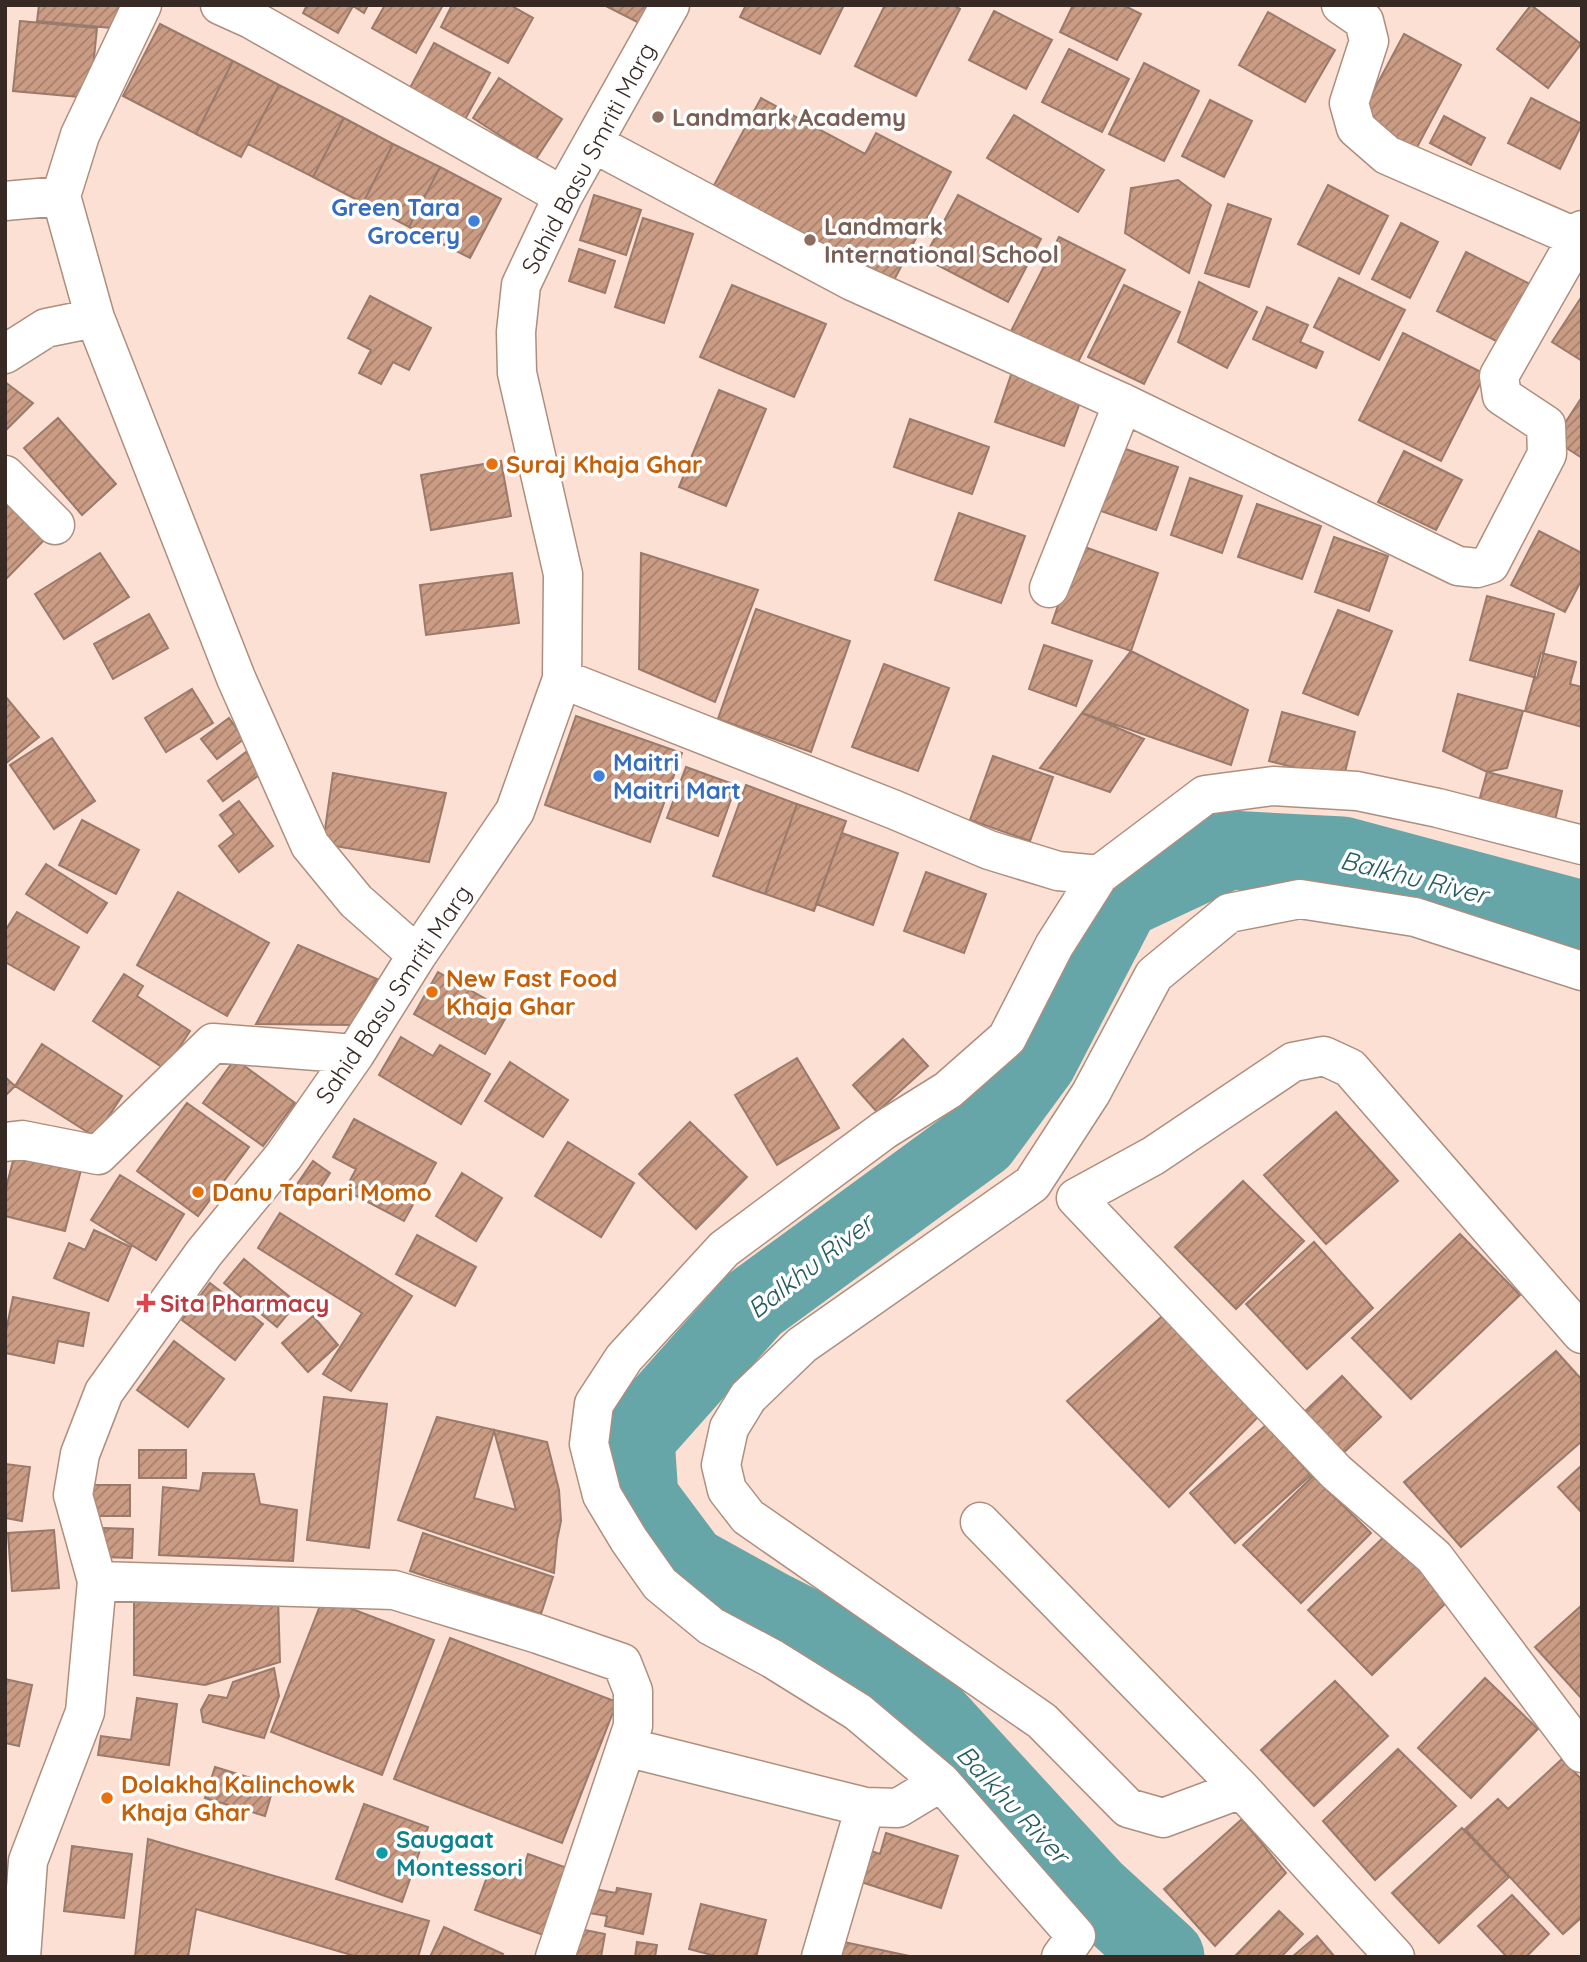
<svg xmlns="http://www.w3.org/2000/svg" width="1587" height="1962" font-family="Quicksand,sans-serif">
	<defs>
		<pattern id="building-hatch" width="6" height="6" patternUnits="userSpaceOnUse" patternTransform="scale(1.75)"><rect width="6" height="6" fill="#cb9c84"/><path d="M-1 1l2-2M0 6l6-6M5 7l2-2" fill="none" stroke="#a67f6c"/></pattern>
	</defs>
	<rect width="100%" height="100%" fill="#fce0d3"/>
	<g fill="none" stroke-linecap="round" stroke-linejoin="round">
		<path stroke="#66a6a8" stroke-width="79" d="M1165,1957l-71,-65 -181,-197 -74,-50 -69,-35 -81,-45 -50,-67 -4,-60 119,-134 226,-165 58,-79 83,-160 107,-50 114,6 240,64"/>
	</g>
	<path fill="url(#building-hatch)" stroke="#997a6b" stroke-width="2" fill-rule="evenodd" d="M39,5h86l-3,24 -85,-8z
		M307,5h61l-4,8 -11,-7 -15,27 -35,-20z
		M385,5h58l-27,48 -44,-25z
		M452,5h58l23,13 -25,45 -67,-36z
		M604,5h46l-9,19z
		M746,5h98l-24,49 -80,-37z
		M885,5h68l7,4 -44,87 -61,-30z
		M1073,5h50l18,9 -24,46 -57,-28z
		M1531,5l50,39 -33,44 -51,-39z
		M994,11l58,29 -26,49 -57,-29z
		M1268,12l67,38 -30,52 -66,-37z
		M20,21l77,7 -7,70 -77,-7z
		M160,24l73,37 -37,73 -73,-38z
		M1404,34l57,31 -46,86 -57,-31z
		M434,43l56,30 -29,54 -56,-30z
		M1069,49l60,30 -27,53 -60,-30z
		M233,61l46,24 -38,72 -45,-23z
		M1144,63l55,28 -35,70 -55,-27z
		M499,78l63,41 -26,40 -63,-41z
		M279,85l65,33 -31,59 -65,-33z
		M761,98l104,56 11,-21 75,39 -58,110 -180,-95z
		M1531,98l51,26 -22,45 -52,-26z
		M1210,100l42,21 -28,56 -42,-21z
		M1014,115l90,55 -26,42 -91,-54z
		M1444,116l41,22 -14,27 -41,-22z
		M344,118l49,26 -30,59 -50,-26z
		M393,144l47,23 -31,60 -46,-24z
		M440,167l61,32 -31,59 -61,-31z
		M1178,180l33,25 -22,68 -64,-40 6,-45z
		M1328,185l60,31 -29,58 -61,-30z
		M594,195l47,15 -15,45 -46,-15z
		M958,195l83,44 -33,63 -84,-44z
		M1228,204l43,15 -22,68 -44,-14z
		M643,218l50,16 -29,89 -49,-16z
		M1401,223l37,19 -28,56 -38,-19z
		M1059,237l66,33 -49,96 -66,-33z
		M579,249l36,12 -10,32 -36,-12z
		M1466,252l68,34 -30,59 -67,-34z
		M1339,278l66,32 -26,50 -65,-33z
		M1199,282l58,30 -30,56 -49,-26z
		M732,285l94,39 -32,73 -94,-40z
		M1124,285l56,27 -36,72 -56,-27z
		M370,296l61,32 -22,42 -16,-8 -12,22 -22,-11 12,-23 -23,-12z
		M1582,296v65l-30,-19z
		M1267,307l41,18 -8,17 23,10 -7,16 -63,-29z
		M1403,333l82,41 -44,87 -82,-41z
		M1013,369l70,25 -19,52 -69,-24z
		M5,382l28,21 -28,28z
		M719,390l47,19 -40,97 -47,-19z
		M1580,400l2,1v57l-28,-18z
		M58,418l58,66 -34,31 -58,-67z
		M910,419l79,28 -17,47 -78,-27z
		M1117,446l61,21 -22,63 -61,-21z
		M1404,451l58,29 -26,50 -58,-28z
		M501,461l10,55 -80,14 -10,-55z
		M1190,478l52,18 -20,57 -51,-18z
		M5,493l44,42 -44,45z
		M1257,504l64,22 -19,53 -64,-22z
		M959,513l66,23 -24,67 -66,-23z
		M1539,531l43,22v26l-17,33 -54,-27z
		M1334,537l54,19 -19,55 -54,-19z
		M1079,545l79,28 -27,78 -79,-28z
		M100,553l29,44 -65,42 -29,-45z
		M641,553l117,37 -43,112 -76,-33z
		M512,573l7,50 -93,12 -6,-50z
		M1487,596l67,18 -17,64 -67,-18z
		M756,609l94,32 -39,111 -93,-33z
		M1338,610l54,21 -34,84 -55,-22z
		M149,614l19,34 -55,31 -19,-35z
		M1044,645l48,16 -16,45 -47,-17z
		M1131,651l117,59 -17,55 -149,-52z
		M1541,653l35,9 -6,22 12,3v40l-57,-16z
		M884,664l65,24 -31,83 -66,-24z
		M192,689l21,34 -47,29 -21,-34z
		M1458,694l65,17 -16,57 -20,4 -44,-21z
		M5,696l34,41 -34,27z
		M1282,712l73,20 -12,48 -74,-19z
		M1082,713l62,26 -34,53 -70,-24z
		M576,716l106,37 -32,89 -105,-37z
		M229,718l15,21 -27,20 -16,-20z
		M52,738l43,63 -41,28 -44,-64z
		M246,752l16,21 -39,28 -15,-20z
		M993,756l60,21 -23,64 -60,-21z
		M686,767l50,18 -18,51 -51,-18z
		M1487,772l75,19 -7,29 -76,-19z
		M333,773l113,20 -17,69 -106,-18z
		M746,785l51,19 -32,90 -52,-18z
		M239,801l34,45 -34,26 -20,-26 15,-12 -14,-19z
		M797,804l49,17 -32,90 -49,-17z
		M82,820l57,30 -23,44 -57,-29z
		M842,833l56,20 -25,72 -57,-21z
		M46,864l61,39 -20,30 -61,-39z
		M926,872l60,22 -22,59 -60,-22z
		M178,892l91,51 -42,73 -90,-51z
		M17,912l62,35 -25,43 -49,-28v-31z
		M298,945l79,34 -25,46 -96,-1z
		M438,972l71,40 -24,42 -71,-40z
		M124,974l19,12 -6,10 53,35 -25,38 -72,-48z
		M401,1037l32,19 7,-11 50,29 -29,50 -82,-49z
		M903,1039l25,27 -51,46 -24,-27z
		M42,1044l80,52 -27,41 -80,-51z
		M797,1058l42,70 -62,37 -42,-70z
		M235,1059l60,44 -32,43 -60,-43z
		M510,1062l58,38 -25,37 -58,-36z
		M5,1077l10,9 -10,10z
		M187,1103l62,44 -51,69 -61,-45z
		M1336,1112l62,69 -72,63 -62,-69z
		M354,1119l82,44 -32,58 -59,-31 11,-21 -23,-12z
		M690,1122l57,55 -51,52 -57,-55z
		M568,1142l66,41 -33,54 -66,-41z
		M15,1153l66,17 -16,61 -60,-15v-24z
		M313,1161l17,12 -19,29 -18,-12z
		M462,1173l40,25 -26,43 -40,-25z
		M120,1175l64,39 -28,46 -65,-40z
		M1243,1181l61,60 -68,68 -61,-62z
		M280,1213l132,83 -61,95 -28,-17 39,-61 -104,-65z
		M94,1230l37,17 -23,54 -54,-23 15,-35 16,7z
		M1460,1234l60,61 -109,104 -59,-61z
		M417,1235l59,32 -21,39 -59,-32z
		M1314,1242l59,66 -66,61 -61,-65z
		M244,1259l53,44 -20,24 -53,-44z
		M210,1283l53,41 -28,36 -53,-40z
		M13,1297l76,16 -6,33 -25,-5 -4,22 -49,-10v-17z
		M1167,1312l93,103 -91,92 -102,-106z
		M313,1316l25,29 -30,27 -26,-29z
		M174,1341l50,38 -36,48 -51,-37z
		M1556,1351l26,29v61l-121,106 -57,-65z
		M1342,1376l39,41 -44,42 -39,-41z
		M324,1397l63,7 -18,144 -62,-8z
		M437,1417l110,25 12,48 2,31 -4,19 -3,33 -156,-53zM494,1431l22,79 -42,-12z
		M1266,1425l45,50 -76,68 -45,-50z
		M139,1450h47v28h-47z
		M5,1464l25,3 -8,54 -17,-3z
		M1582,1465v48l-24,-26z
		M203,1473l51,1 6,30 37,6 -4,51 -134,-6 4,-68 37,4z
		M1313,1476l58,57 -70,70 -58,-58z
		M86,1485h44v31h-44z
		M104,1528l29,1 -1,29 -28,-1z
		M54,1530l5,58 -47,3 -4,-58z
		M1389,1532l63,65 -80,78 -64,-65z
		M423,1533l130,44 -12,37 -131,-43z
		M134,1597h144l2,65 -75,23 -71,-10z
		M323,1598l111,42 -52,135 -111,-43z
		M1582,1605v94l-47,-52z
		M450,1638l167,64 -55,141 -168,-64z
		M274,1668l5,28 -15,42 -61,-16 -2,-12 8,-15 18,3 6,-16z
		M1485,1678l53,51 -67,69 -53,-50z
		M5,1679l27,6 -13,61 -14,-3z
		M1335,1681l53,55 -74,70 -53,-56z
		M137,1698l40,6 -8,61 -71,-10 3,-19 30,4z
		M1398,1749l58,57 -81,74 -52,-59z
		M1562,1759l20,21v137l-19,17 -98,-105 33,-30 10,10z
		M215,1767l59,18 -9,31 -60,-18z
		M364,1804l64,23 -26,75 -66,-23z
		M1242,1819l44,54 -71,73 -51,-57z
		M1462,1828l47,49 -70,66 -47,-50z
		M886,1833l72,23 -17,52 -86,-28 10,-31 15,5z
		M148,1839l281,82 -11,36h-60l-162,-48 -8,48h-53z
		M72,1846l60,8 -8,64 -60,-7z
		M528,1854l42,15 -24,67 -71,-26 16,-44 30,10z
		M617,1888l34,6 -8,40 -38,-8 2,-10 -18,-3 5,-24 22,4z
		M1512,1895l37,39 -23,23h-19l-29,-31z
		M701,1904l65,16 -10,37h-37l-30,-8z
		M1279,1911l24,23 -22,23h-43l-2,-2z
		M444,1927l59,27 -2,3h-71z
		M570,1927l35,7 -4,23h-35z
		M1317,1936l18,21h-43z
		M637,1942l20,3 -2,12h-20z
		M844,1942l70,15h-74z"/>
	<g fill="none" stroke-linecap="round" stroke-linejoin="round">
		<g stroke="#ae8e7e" stroke-width="41">
			<path id="minor" d="M220,5l31,14 312,177
				M1341,5l23,16 5,20 -20,62 7,25 31,27 195,85
				M593,143l259,138 271,122
				M61,196l34,122 141,360 74,167 46,56 61,54
				M5,201l56,-5 19,-61 62,-130
				M5,354l41,-26 49,-10
				M5,475l50,50
				M1049,588l74,-185 335,163 19,2 13,-4 57,-110 -1,-29 -44,-29 -3,-20 83,-146
				M562,679l333,131 94,40 69,21 41,4 106,-80 68,-9 84,5 81,17 144,37
				M5,1142l17,-2 76,15 115,-112 142,11
				M1582,1334l-232,-266 -26,-12 -31,6 -140,94 -77,42 260,274 98,85 148,196
				M980,1522l261,267
				M97,1581l297,9 144,44 84,29 11,28v35l-78,231
				M626,1747l239,60 33,1 43,-26 135,154 -15,21
				M941,1782l-83,-70 -85,-53 -62,-33 -51,-42 -31,-44 -27,-45 -13,-51 5,-40 30,-46 100,-109 160,-119 64,-40 59,-52 47,-92 45,-71
				M21,1957l7,-96 57,-149 12,-131 -24,-86 7,-41 24,-62 100,-139 79,-96 72,-103 62,-99 98,-144 47,-132 1,-105 -46,-201 -1,-41 5,-47 42,-89 107,-191
				M821,1957l44,-150
				M1395,1957l-154,-168 -78,29 -35,-10 -86,-87 -294,-204 -21,-27 -6,-25 8,-37 19,-31 54,-52 230,-161 59,-91 63,-118 75,-62 71,-14 115,18 167,54"/>
		</g>
		<use href="#minor" stroke="#fff" stroke-width="38"/>
	</g>
	<g fill="#8d6e63" stroke="#fff" stroke-width="2.5">
		<circle cx="658" cy="117" r="7"/>
		<circle cx="810" cy="240" r="7"/>
	</g>
	<g fill="#3f7fe0" stroke="#fff" stroke-width="2.5">
		<circle cx="474" cy="221" r="7"/>
		<circle cx="599" cy="776" r="7"/>
	</g>
	<g fill="#e8710a" stroke="#fff" stroke-width="2.5">
		<circle cx="492" cy="464" r="7"/>
		<circle cx="432" cy="992" r="7"/>
		<circle cx="198" cy="1192" r="7"/>
		<circle cx="107" cy="1798" r="7"/>
	</g>
	<path fill="#e0444e" stroke="#fff" stroke-width="2.5" d="M142.5 1292.5h7v7h7v7h-7v7h-7v-7h-7v-7h7z"/>
	<circle fill="#0f9aa8" stroke="#fff" stroke-width="2.5" cx="382" cy="1853" r="7"/>
	<g text-anchor="middle" dominant-baseline="central" stroke-width="7" stroke-linejoin="round" paint-order="stroke">
		<g font-size="24" font-weight="bold" fill="#785e54" stroke="#fff" text-anchor="start">
			<text x="672" y="117">Landmark Academy</text>
			<text x="824" y="226">Landmark<tspan x="824" dy="28">International School</tspan></text>
		</g>
		<g font-size="24" fill="#372a24" stroke="#fff">
			<text transform="translate(588 158) rotate(-62)">Sahid Basu Smriti Marg</text>
			<text transform="translate(393 994) rotate(-56)">Sahid Basu Smriti Marg</text>
		</g>
		<g font-size="24" font-weight="bold" fill="#366cbe" stroke="#fff" text-anchor="end">
			<text x="460" y="207">Green Tara<tspan x="460" dy="28">Grocery</tspan></text>
			<text x="613" y="762" text-anchor="start">Maitri<tspan x="613" dy="28">Maitri Mart</tspan></text>
		</g>
		<g font-size="24" font-weight="bold" fill="#c56008" stroke="#fff" text-anchor="start">
			<text x="506" y="464">Suraj Khaja Ghar</text>
			<text x="446" y="978">New Fast Food<tspan x="446" dy="28">Khaja Ghar</tspan></text>
			<text x="212" y="1192">Danu Tapari Momo</text>
			<text x="121" y="1784">Dolakha Kalinchowk<tspan x="121" dy="28">Khaja Ghar</tspan></text>
		</g>
		<g font-size="24" font-weight="bold" fill="#be3a42" stroke="#fff" text-anchor="start">
			<text x="160" y="1303">Sita Pharmacy</text>
		</g>
		<g font-size="24" font-weight="bold" fill="#0d838f" stroke="#fff" text-anchor="start">
			<text x="396" y="1839">Saugaat<tspan x="396" dy="28">Montessori</tspan></text>
		</g>
		<g font-size="26" font-style="italic" fill="#245b5d" stroke="#fff">
			<text transform="translate(1414 877) rotate(14)">Balkhu River</text>
			<text transform="translate(810 1266) rotate(-38)">Balkhu River</text>
			<text transform="translate(1013 1804) rotate(47)">Balkhu River</text>
		</g>
	</g>
	<rect width="1587" height="1962" fill="none" stroke="#372a24" stroke-width="14"/>
</svg>
